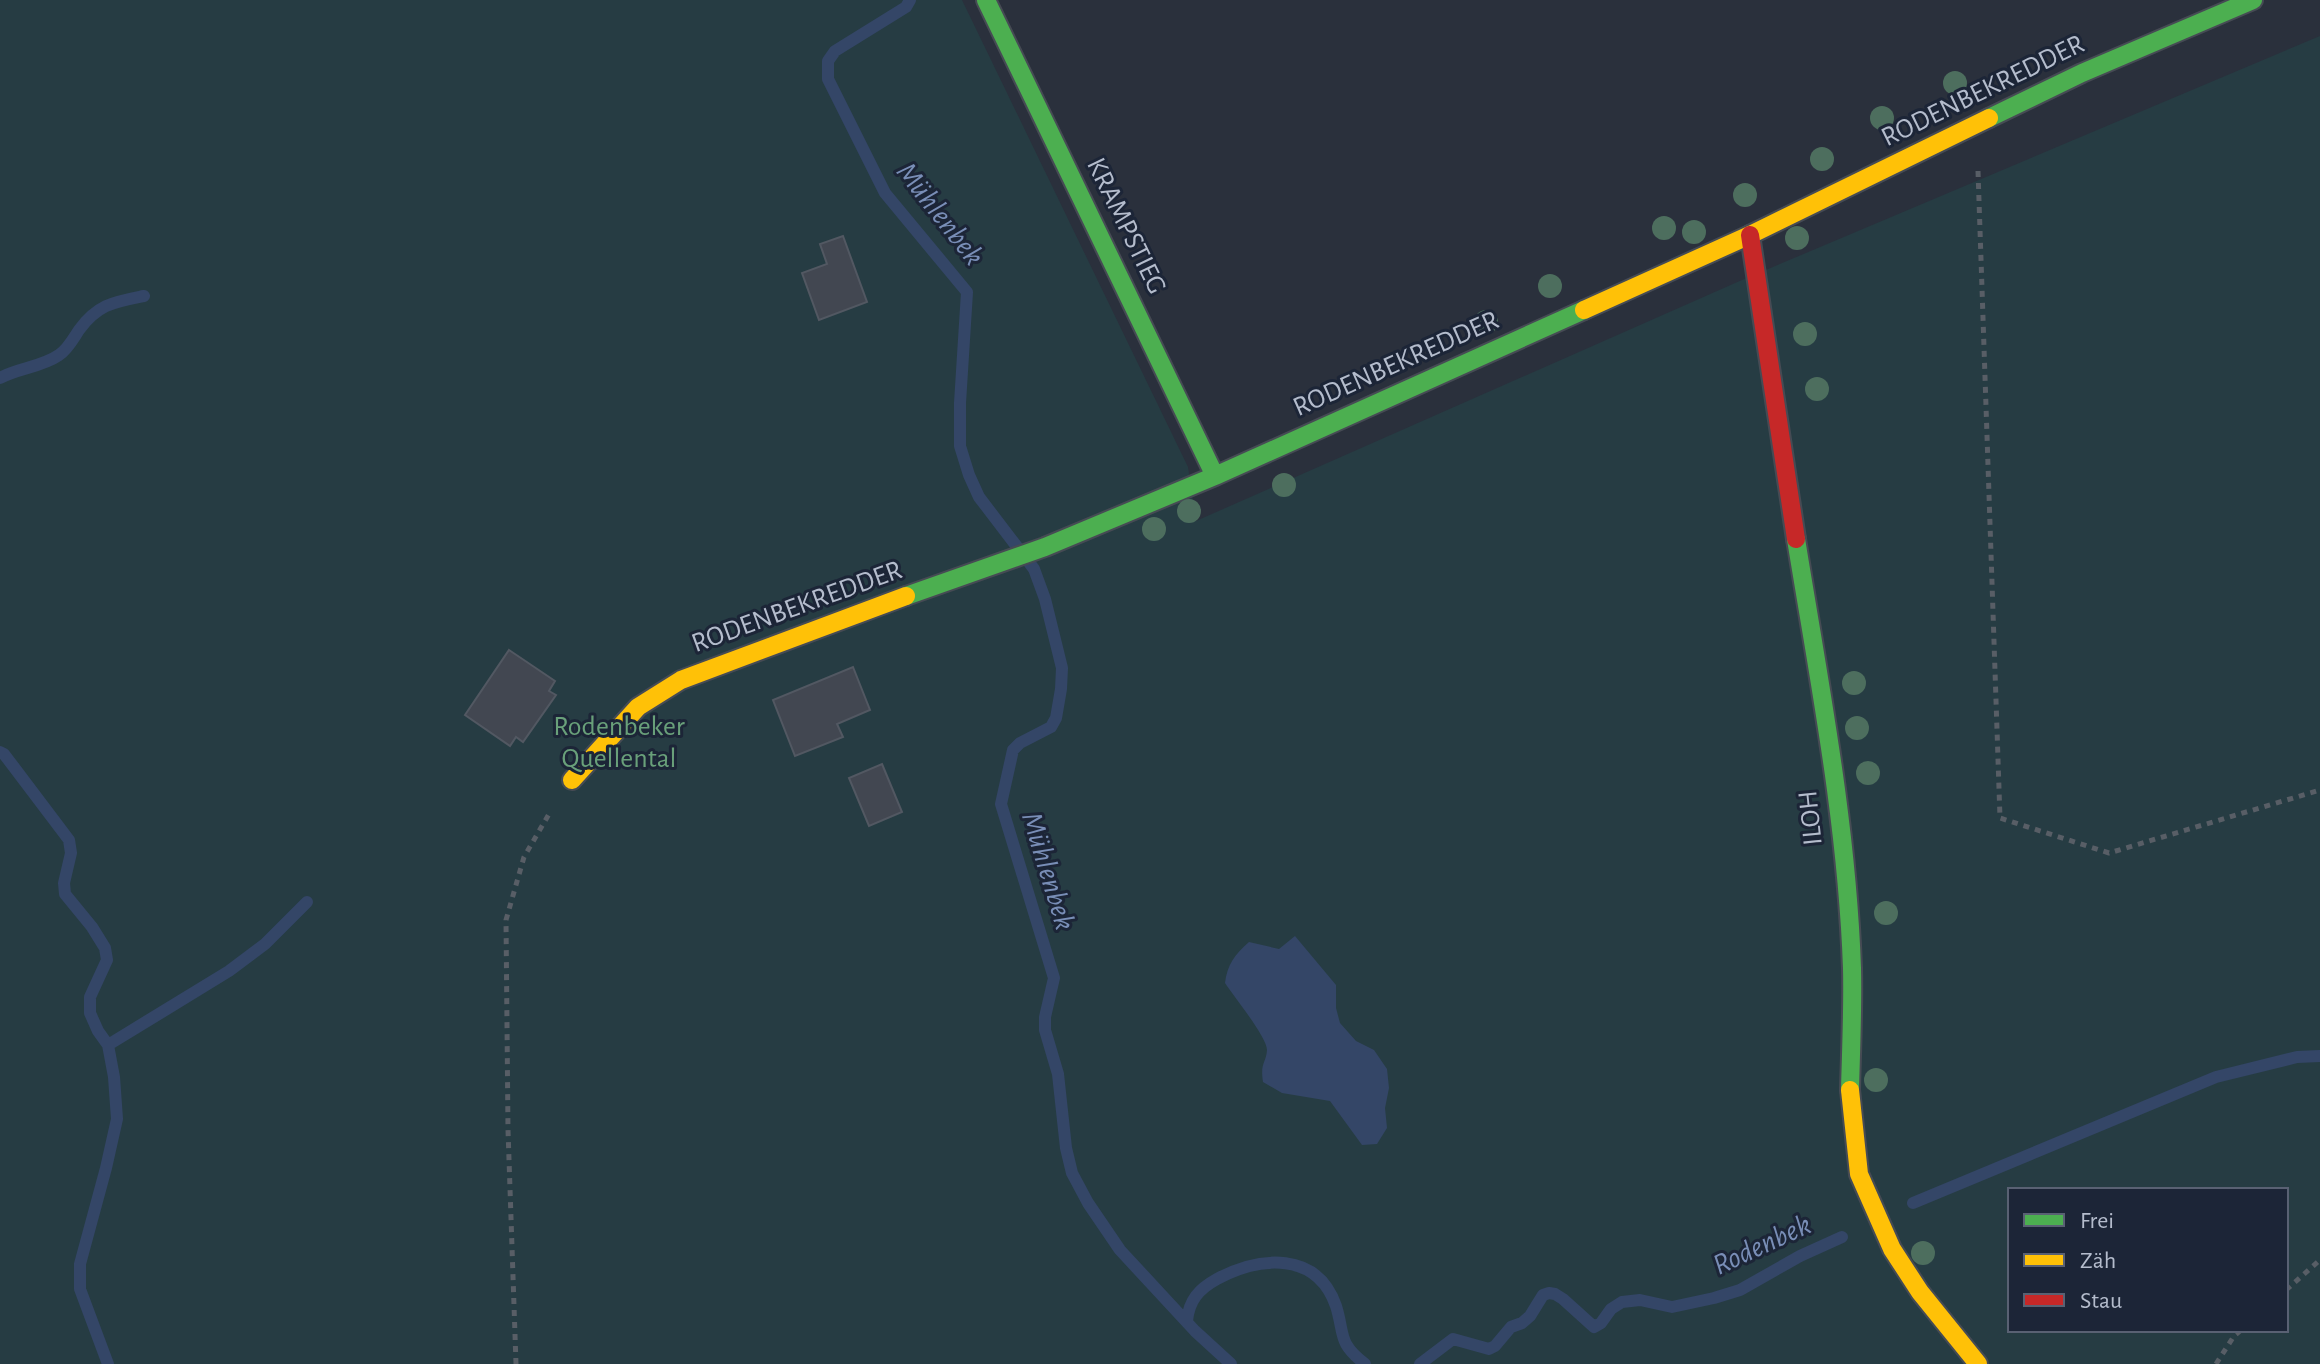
<svg xmlns="http://www.w3.org/2000/svg" width="2320" height="1364" font-family="'Alegreya Sans',sans-serif">
	<rect width="100%" height="100%" fill="#2a303c"/>
	<path fill="#263c43" fill-rule="evenodd" d="M0,0h962l226,467 8,54 546,-241 578,-244v1328h-2320zM2010,1190h276v140h-276z"/>
	<path fill="#344667" d="M1295,936l41,49v23l4,15 16,18 18,9 13,19 2,19 -4,20 2,20 -10,16 -15,1 -32,-44 -48,-8 -19,-11c-3,-20 3,-18 4,-32 0,-13 -33,-53 -42,-67 2,-18 10,-29 24,-41l30,7z"/>
	<g fill="none" stroke-linecap="round" stroke-linejoin="round">
		<path stroke="#344667" stroke-width="12" d="M910,0l-4,7 -71,44 -7,10v18l57,114 82,99 -7,111v43l9,29 10,22 55,72 11,30 17,69 -1,21 -5,29 -5,9 -31,16 -7,7 -12,54 53,174 -9,39v13l13,44 8,74 6,25 16,30 32,47 75,81 36,33
			M0,378c18,-10 42,-11 59,-23 9,-6 14,-16 20,-25 19,-26 35,-28 65,-34
			M0,752l4,2 65,86 2,13 -7,30 1,11 27,33 13,21 2,12 -17,37v16l8,18 10,14 6,32 3,42 -11,49 -26,96v25l28,75
			M108,1045l121,-74 36,-27 42,-42
			M1913,1203l303,-126 81,-20 23,-1
			M1187,1321c2,-21 12,-32 30,-42 43,-23 100,-28 119,27 9,29 1,36 29,58
			M1420,1364l33,-25 36,10 6,-3 16,-19 11,-4 8,-7 13,-21 6,-2 6,1 8,5 31,28 7,-4 10,-14 11,-7 18,-2 32,7 42,-9 26,-8 60,-34 42,-19"/>
	</g>
	<path fill="#424751" stroke="#525862" stroke-width="2" d="M843,236l24,66 -48,18 -17,-47 25,-9 -7,-20z
		M509,650l46,31 -6,10 7,4 -33,47 -7,-5 -6,9 -45,-31z
		M853,667l17,43 -33,14 6,13 -48,19 -22,-56z
		M882,764l20,48 -33,14 -20,-48z"/>
	<g fill="none" stroke-linecap="round" stroke-linejoin="round">
		<g stroke="#464b54" stroke-width="22">
			<path id="fast" d="M986,0l229,476
				M1989,118l93,-45 171,-73
				M1796,539c23,142 51,284 56,429 1,40 -1,81 -2,122
				M906,596l139,-49 170,-71 369,-166"/>
		</g>
		<g stroke="#464b54" stroke-width="22">
			<path id="slow" d="M1584,310l166,-75 239,-117
				M572,780l66,-73 43,-27 225,-84
				M1850,1090l9,84 33,75 28,43 58,72"/>
		</g>
		<g stroke="#464b54" stroke-width="22">
			<path id="jam" d="M1750,235l46,304"/>
		</g>
		<path stroke="#585e66" stroke-width="5" stroke-dasharray="6 6" stroke-linecap="butt" d="M1978,171l22,647 109,35 211,-63
			M2286,1290l34,-30
			M516,1364l-8,-234 -2,-210 18,-63 25,-43
			M2216,1364l18,-28 7,-6"/>
		<use href="#fast" stroke="#4caf50" stroke-width="18"/>
		<use href="#slow" stroke="#ffc107" stroke-width="18"/>
		<use href="#jam" stroke="#c62828" stroke-width="18"/>
	</g>
	<g fill="#4d6e5e">
		<circle cx="1955" cy="83" r="12"/>
		<circle cx="1882" cy="118" r="12"/>
		<circle cx="1822" cy="159" r="12"/>
		<circle cx="1745" cy="195" r="12"/>
		<circle cx="1664" cy="228" r="12"/>
		<circle cx="1694" cy="232" r="12"/>
		<circle cx="1797" cy="238" r="12"/>
		<circle cx="1550" cy="286" r="12"/>
		<circle cx="1486" cy="322" r="12"/>
		<circle cx="1805" cy="334" r="12"/>
		<circle cx="1817" cy="389" r="12"/>
		<circle cx="1284" cy="485" r="12"/>
		<circle cx="1189" cy="511" r="12"/>
		<circle cx="1154" cy="529" r="12"/>
		<circle cx="1854" cy="683" r="12"/>
		<circle cx="1857" cy="728" r="12"/>
		<circle cx="1868" cy="773" r="12"/>
		<circle cx="1886" cy="913" r="12"/>
		<circle cx="1876" cy="1080" r="12"/>
		<circle cx="1923" cy="1253" r="12"/>
	</g>
	<g text-anchor="middle" dominant-baseline="central" stroke-width="6" stroke-linejoin="round" paint-order="stroke">
		<g font-size="28" fill="#b4bccc" stroke="#1c2537">
			<text transform="translate(1983 91) rotate(-26)">RODENBEKREDDER</text>
			<text transform="translate(1126 226) rotate(64)">KRAMPSTIEG</text>
			<text transform="translate(1396 364) rotate(-24)">RODENBEKREDDER</text>
			<text transform="translate(797 607) rotate(-20)">RODENBEKREDDER</text>
			<text transform="translate(1811 818) rotate(-96)">ILOH</text>
		</g>
		<g font-size="28" fill="#69a07a" stroke="#1c2537">
			<text x="619" y="727">Rodenbeker<tspan x="619" dy="32">Quellental</tspan></text>
		</g>
		<g font-size="30" font-style="italic" fill="#798eb7" stroke="#1c2537">
			<text transform="translate(940 214) rotate(52)">Mühlenbek</text>
			<text transform="translate(1048 871) rotate(73)">Mühlenbek</text>
			<text transform="translate(1762 1245) rotate(-25)">Rodenbek</text>
		</g>
	</g>
	<rect x="2008" y="1188" width="280" height="144" fill="#1c2537" stroke="#596173" stroke-width="2"/>
	<rect x="2024" y="1214" width="40" height="12" fill="#4caf50" stroke="#596173" stroke-width="2"/>
	<text x="2080" y="1228" font-size="24" fill="#b4bccc">Frei</text>
	<rect x="2024" y="1254" width="40" height="12" fill="#ffc107" stroke="#596173" stroke-width="2"/>
	<text x="2080" y="1268" font-size="24" fill="#b4bccc">Zäh</text>
	<rect x="2024" y="1294" width="40" height="12" fill="#c62828" stroke="#596173" stroke-width="2"/>
	<text x="2080" y="1308" font-size="24" fill="#b4bccc">Stau</text>
</svg>
